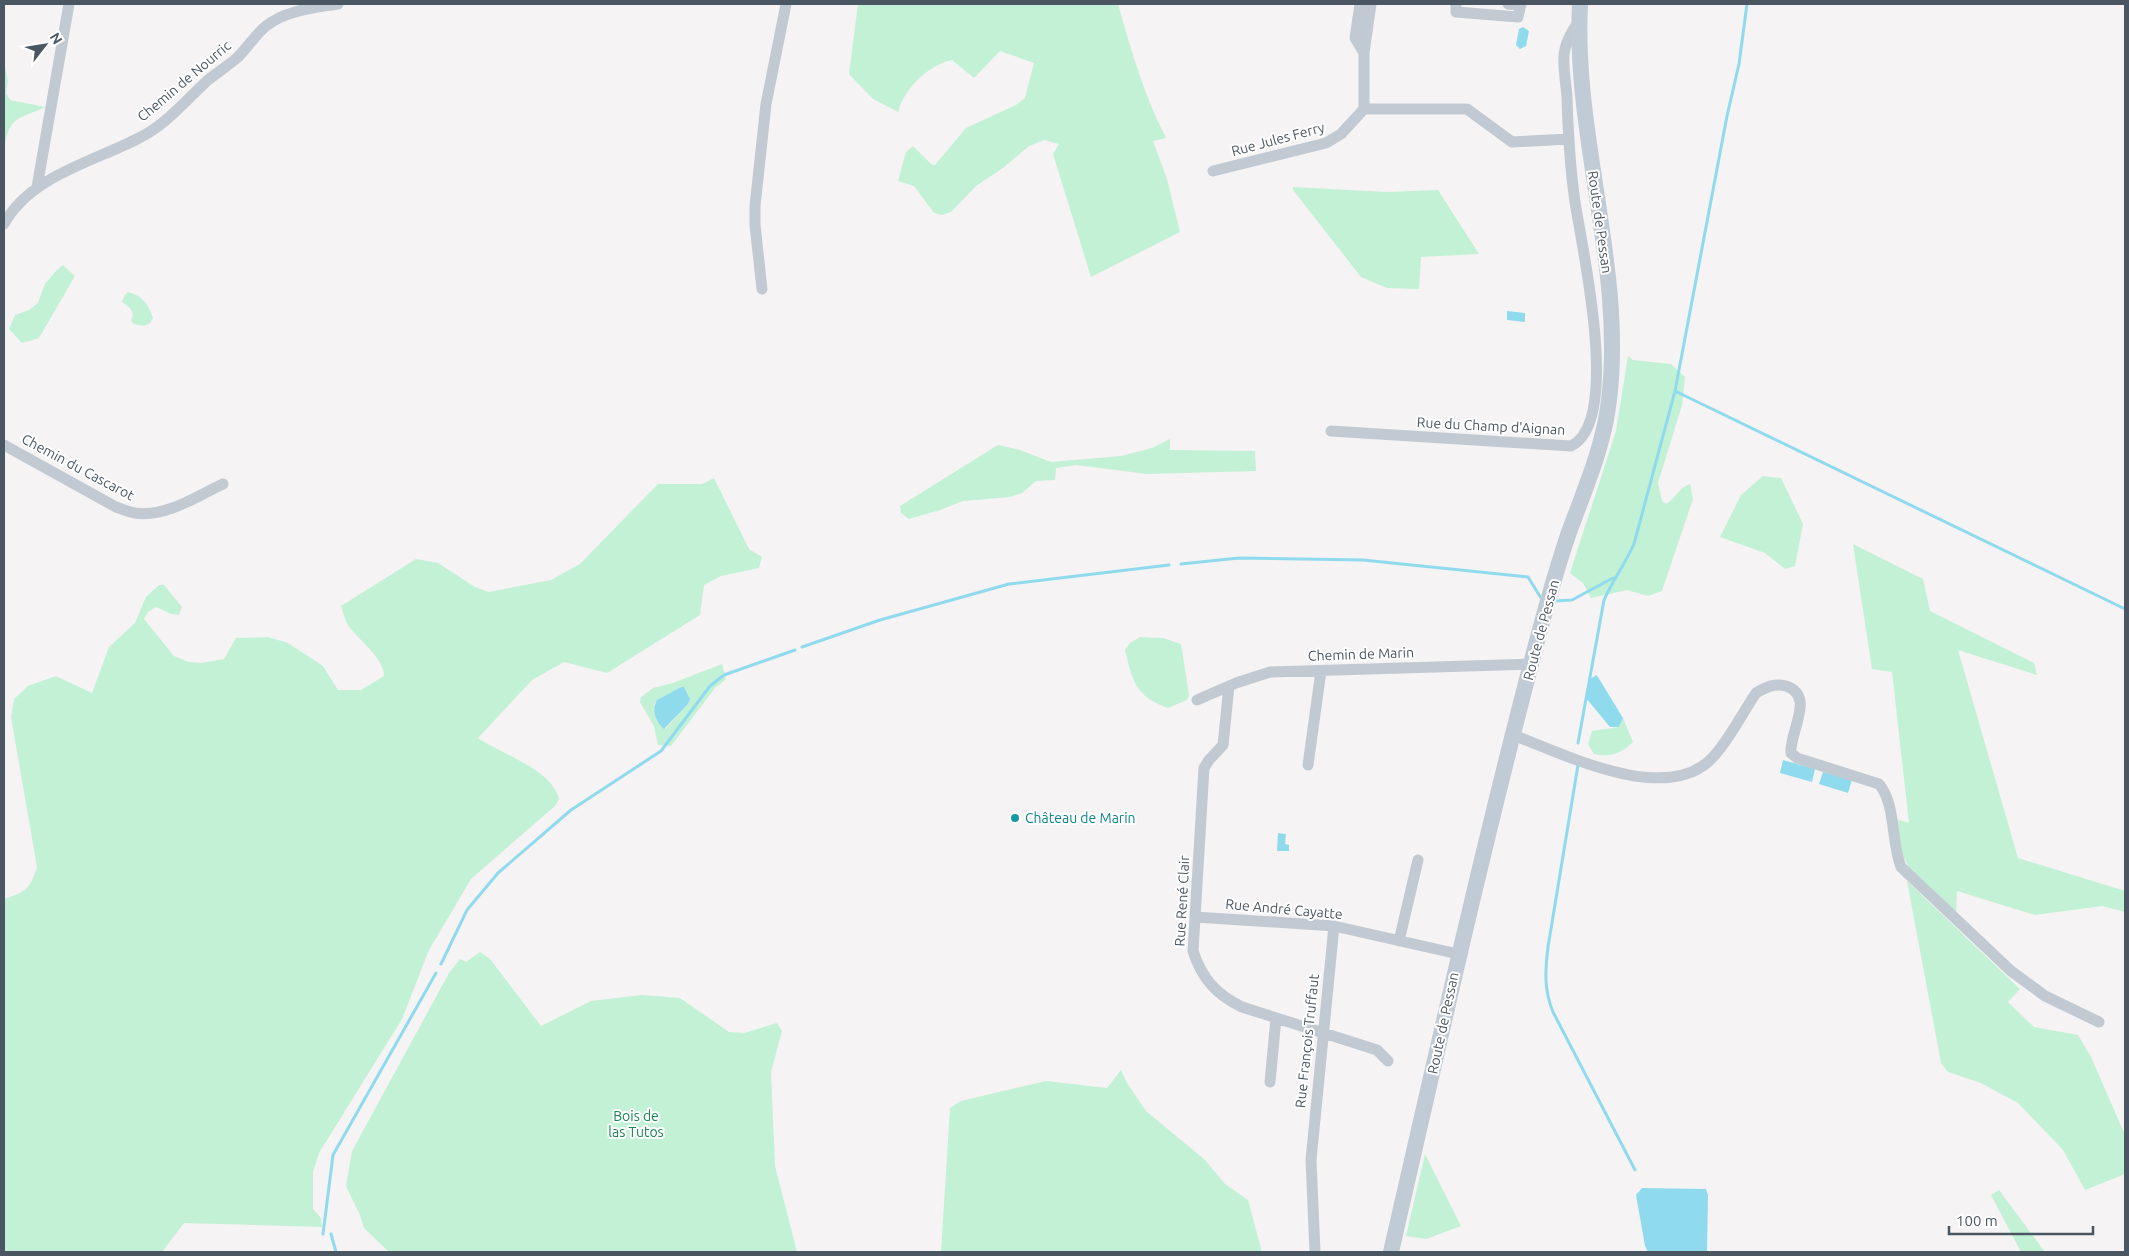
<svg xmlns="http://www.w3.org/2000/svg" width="2129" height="1256" font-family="Ubuntu,sans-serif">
	<rect width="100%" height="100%" fill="#f5f3f3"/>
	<path fill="#c3f1d5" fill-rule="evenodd" d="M858,4h260c13,46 26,91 48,134l-13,3 14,38 13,53 -89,45 -38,-123 6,-10 -15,-4 -15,6 -26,22 -27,18 -25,26 -9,3 -8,-2 -20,-27 -16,-5 8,-29 7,-6 18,18 4,1 31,-37 50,-23 9,-7 9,-35 -34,-12 -26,27 -22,-18c-24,5 -48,29 -54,52l-25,-13 -24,-25z
		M4,62l4,19 -2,12 4,7 35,7c-27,13 -36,8 -41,43z
		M1293,187l94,5 51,-2 41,64 -58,3 -2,32 -32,-1 -26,-11 -68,-87z
		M63,265l12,11 -36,62 -17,5 -13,-14 6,-14 14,-5 9,-7 7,-19 10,-12z
		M128,292c14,3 21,13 25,26l-3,5 -6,3 -10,-2 -3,-3 2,-7 -3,-6 -8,-6 3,-7z
		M1628,356l5,4 38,4 14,13 -3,28 -24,78 4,18 4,3c11,-7 11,-15 24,-20l3,15 -31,92 -14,5 -21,-6 -36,8 -8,-15 -13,-10 46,-142z
		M1170,439v11l85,1 1,20 -109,3 -71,-9 -20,3 -1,12 -19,1 -14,12 -12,4 -47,4 -23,9 -31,9 -8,-6 -1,-7 98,-61 22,5 31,12 70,-6 31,-8z
		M1763,476l18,2 22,46 -8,42 -10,3 -20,-16 -45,-16 21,-42z
		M714,478l35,71 13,8 -3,11 -38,8 -17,9 -4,30 -93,58 -43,-11 -32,18 -54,58c23,16 74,31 81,61l-4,7 -84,73 -42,71 -27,69 -83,134 -6,19v37l8,9 1,9 -138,-4 -22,29h-158v-353c22,-7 26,-10 33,-32l-26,-150 3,-18 14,-13 28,-10 36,17 17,-46 26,-24 11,-26 13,-12h5l18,22 -3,8 -8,-1 -15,-7 -8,5 -4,7 30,37 15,6 13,1 22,-4 12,-21 32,-1 20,6 35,23 15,24h23l23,-14c0,-19 -27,-37 -36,-51 -3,-5 -5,-13 -7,-19l75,-47 22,4 37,24 14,5 62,-12 29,-16 78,-80h44z
		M1853,544l70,35 7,32 104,52 3,12 -79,-25 60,208 107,33v21l-23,-6 -67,9 -78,-24 -1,23 -47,-47 -6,-11 -7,-37 13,4 -17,-151 -20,-3z
		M1140,637l23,1 18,6 8,51 -2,5 -19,8c-33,-12 -35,-26 -43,-58l5,-7z
		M722,664l4,15 -11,9 -44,58 -13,-1 -4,-19 -14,-24 1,-5 12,-9 20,-5zM681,687l7,17 -23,25 -11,-25 3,-4z
		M1623,718l10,24c-11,11 -23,16 -39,12l-6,-10 4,-13 27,-4z
		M1907,881l113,108 -12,13 26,25 44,8 13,22 34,78v39l-40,16 -22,-40 -45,-47 -37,-20 -33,-11 -7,-9z
		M480,952l10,7 51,67 50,-25 51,-6 38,3 49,34 15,1 33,-10 5,8 -11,41 4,94 22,86h-408l-25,-24 -4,-13 -14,-29 6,-35 97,-178 11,-14 6,3z
		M1121,1070l6,13 19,28 59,49 20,24 23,16 14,52h-321l9,-144 11,-7 85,-20 61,7z
		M1425,1154l36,72 -35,13 -20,-3z
		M1999,1190l46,62h-24l-30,-57z"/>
	<path fill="#90daee" d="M1523,27l6,4 -3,15 -6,3 -4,-4 3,-16z
		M1507,311l18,2v9l-18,-2z
		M1596,675l2,2 25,41 -4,9h-9l-24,-29 3,-18z
		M681,687h3l6,12 -2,5 -24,25c-8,-7 -13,-19 -7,-29z
		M1783,760l32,9 -3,13 -32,-9z
		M1823,772l29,8 -4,13 -29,-9z
		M1278,833l8,1 -1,10 4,1v6h-12z
		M1642,1188l64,1 2,6 -1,57h-59l-3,-6 -9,-51z"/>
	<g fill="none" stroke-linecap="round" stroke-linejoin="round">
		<path stroke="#90daee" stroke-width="3" d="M1675,391l450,218
			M1181,564l58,-6 124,2 165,17 13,21
			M1554,601l18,-1 41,-22
			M802,647l78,-27 129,-36 160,-19
			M1578,743l26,-143c9,-20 21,-36 30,-56l41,-153 52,-275 12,-52 8,-60
			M1578,765l-30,182c-3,24 -4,43 5,65l82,158
			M441,964l26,-54 31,-37 73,-63 90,-59 49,-65 14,-11 71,-25
			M323,1234l10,-79 103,-182
			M331,1234l5,18"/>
		<path stroke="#c1cad2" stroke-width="11" d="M1360,4l-5,34 9,15
			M1456,4v8l62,5 3,-13
			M1508,4l13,1
			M1364,109v-56l7,-49
			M1213,171l113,-28 15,-9 23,-25h103l45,33 57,-3
			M37,187l32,-183
			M4,224c26,-48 89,-62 135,-86 27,-13 47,-38 69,-58 10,-8 21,-15 30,-23 10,-10 18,-23 28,-31 20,-16 48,-18 72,-22
			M762,289l-7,-64v-19l11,-102 20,-100
			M1331,431l240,15c51,-24 11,-198 4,-244 -5,-35 -7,-70 -8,-105 -1,-14 -4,-28 -3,-42 1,-12 8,-24 15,-34
			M4,445l112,62c6,2 13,5 19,6 30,5 62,-17 88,-29
			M1229,686l-6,59 -14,15 -5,8 -11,183c9,28 24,44 49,56l135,43 11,11
			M1197,700l39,-17 34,-11 261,-8
			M1513,735c51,19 147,68 195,27 17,-15 35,-50 48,-69 10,-6 18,-10 30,-7 30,10 3,46 5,67l6,5 82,26c17,20 12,58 22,83l110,104 34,25 54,26
			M1308,765l13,-94
			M1195,917l139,9 124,28
			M1399,941l19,-81
			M1270,1082l6,-64
			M1315,1252l-4,-92 23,-234"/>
		<path stroke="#c1cbd6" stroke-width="16" d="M1391,1252c45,-196 89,-393 140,-588 11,-43 23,-87 37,-129 16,-44 36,-89 41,-135 16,-132 -36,-263 -29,-396"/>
	</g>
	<circle fill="#0f9aa8" stroke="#fff" stroke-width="2" cx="1015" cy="818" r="5"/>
	<g text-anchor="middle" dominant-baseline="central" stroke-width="4" stroke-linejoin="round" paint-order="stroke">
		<g font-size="14" fill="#4a5661" stroke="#fff">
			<text transform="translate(184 81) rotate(-40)">Chemin de Nourric</text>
			<text transform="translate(1278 139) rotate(-15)">Rue Jules Ferry</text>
			<text transform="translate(1600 222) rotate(82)">Route de Pessan</text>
			<text transform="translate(1491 426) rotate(3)">Rue du Champ d'Aignan</text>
			<text transform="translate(78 467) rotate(28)">Chemin du Cascarot</text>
			<text transform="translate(1541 630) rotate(-75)">Route de Pessan</text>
			<text transform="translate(1361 654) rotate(-2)">Chemin de Marin</text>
			<text transform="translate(1182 901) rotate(-87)">Rue René Clair</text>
			<text transform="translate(1284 909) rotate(5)">Rue André Cayatte</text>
			<text transform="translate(1443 1023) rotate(-78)">Route de Pessan</text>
			<text transform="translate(1307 1041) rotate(-84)">Rue François Truffaut</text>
		</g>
		<g font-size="14" fill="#0d838f" stroke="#fff" text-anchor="start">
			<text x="1025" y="818">Château de Marin</text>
		</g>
		<g font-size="14" fill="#17864f" stroke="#fff">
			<text x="636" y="1116">Bois de<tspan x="636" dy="16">las Tutos</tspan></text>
		</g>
	</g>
	<rect width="2129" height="1256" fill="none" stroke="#4a5661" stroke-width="10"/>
	<g transform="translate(45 45) rotate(59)" stroke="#ffffff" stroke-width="4" paint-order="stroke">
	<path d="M0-4L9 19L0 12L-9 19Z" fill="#4a5661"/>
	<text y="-8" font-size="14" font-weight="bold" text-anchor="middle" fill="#4a5661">N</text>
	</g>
	<path d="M1949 1226v8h144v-8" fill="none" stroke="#4a5661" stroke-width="2.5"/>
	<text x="1956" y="1226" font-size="15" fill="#4a5661" stroke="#ffffff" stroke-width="4" paint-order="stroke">100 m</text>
</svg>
